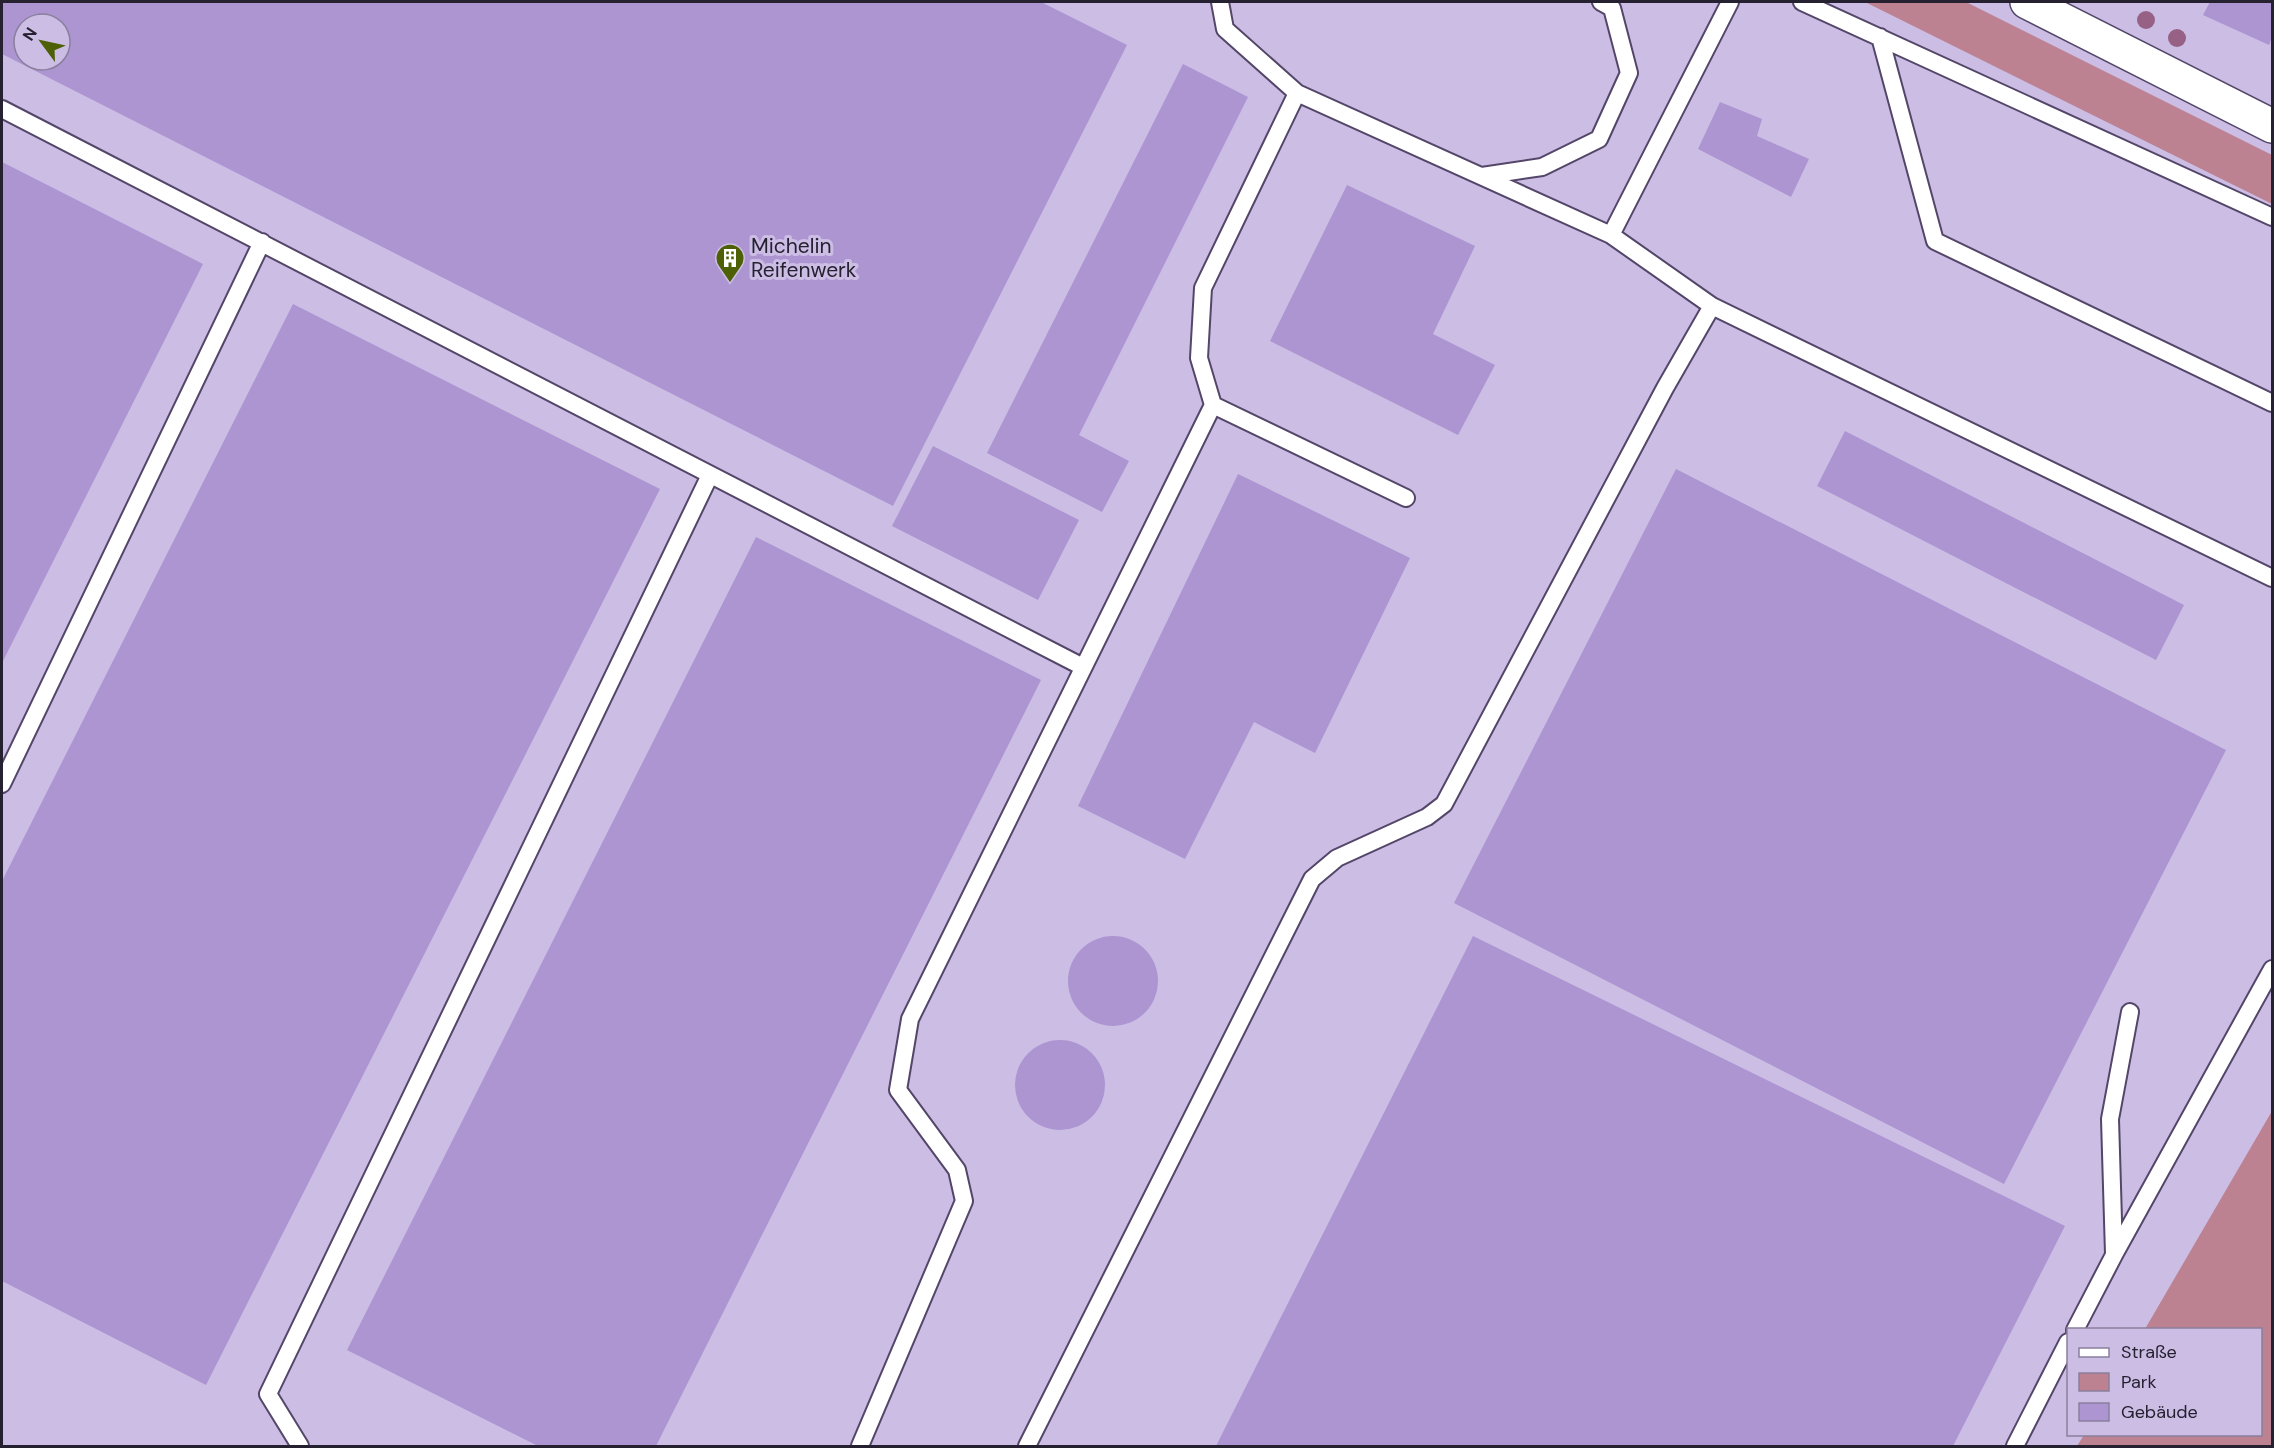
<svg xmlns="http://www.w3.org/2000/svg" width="2274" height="1448" font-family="'DM Sans',sans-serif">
	<rect width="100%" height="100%" fill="#ccbde5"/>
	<path fill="#bc8291" d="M1865,2h101l306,153v49z
		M2272,1111v335h-195l7,-11 176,-1v-104l-115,-1z"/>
	<path fill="#ac95d1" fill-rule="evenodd" d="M2,2h1039l86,43 -234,461 -891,-452zM24,24h36v36h-36z
		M2210,2h62v35l-3,8 -66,-30z
		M1183,64l65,33 -169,338 50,26 -27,51 -115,-59z
		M1720,102l42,17 -5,17 52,23 -18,38 -93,-48z
		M2,162l201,102 -201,399z
		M1347,185l128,61 -42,88 62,31 -37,70 -188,-94z
		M293,304l367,185 -454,896 -204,-104v-400z
		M1845,431l339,174 -28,55 -339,-174z
		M933,446l146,74 -41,80 -146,-74z
		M1676,469l550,281 -222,434 -550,-281z
		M1238,474l172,84 -95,195 -61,-31 -69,137 -107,-53z
		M756,537l285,143 -385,766h-118l-191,-96z
		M1068 981a45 45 0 1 1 90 0a45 45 0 1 1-90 0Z
		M1473,936l592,290 -112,220h-737z
		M1015 1085a45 45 0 1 1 90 0a45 45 0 1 1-90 0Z"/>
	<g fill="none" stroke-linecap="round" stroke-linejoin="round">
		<g stroke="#534668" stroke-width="20">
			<path id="lane" d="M1220,2l5,27 72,64 314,142 119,-233
				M1802,2l470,215
				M1880,37l55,204 337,162
				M1297,93l-94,195 -4,70 14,47 193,93
				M2,109l1081,558
				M1482,176l60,-9 57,-28 30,-66 -17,-65 -11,-6
				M1611,235l101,71 560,272
				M2,784l260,-542
				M2114,1254l-4,-135 20,-107
				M2075,1330l39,-75 158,-286
				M300,1446l-32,-52 442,-919
				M860,1446l104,-245 -7,-31 -59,-80 12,-71 303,-614
				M1027,1446l285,-567 25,-21 90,-41 17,-13 221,-416 47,-82
				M2015,1446l53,-104"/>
		</g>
		<g stroke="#534668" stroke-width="36">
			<path id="street" d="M2027,2l245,124"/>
		</g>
		<use href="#lane" stroke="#fff" stroke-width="16"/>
		<use href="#street" stroke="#fff" stroke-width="33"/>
	</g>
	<g fill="#966185">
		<circle cx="2146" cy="20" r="9"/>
		<circle cx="2177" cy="38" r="9"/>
	</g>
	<defs>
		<g id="building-pin" transform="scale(1.5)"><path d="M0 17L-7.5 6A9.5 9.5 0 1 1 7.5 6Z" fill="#4e6006" stroke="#ccbde5"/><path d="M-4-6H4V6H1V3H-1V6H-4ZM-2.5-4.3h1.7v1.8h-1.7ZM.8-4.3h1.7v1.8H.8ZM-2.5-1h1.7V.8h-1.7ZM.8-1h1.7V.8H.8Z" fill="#fff"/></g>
	</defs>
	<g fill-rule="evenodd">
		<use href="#building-pin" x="730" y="258"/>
	</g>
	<g text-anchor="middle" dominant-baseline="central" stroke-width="6" stroke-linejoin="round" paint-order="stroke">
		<g font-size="21" fill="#262130" stroke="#ccbde5" text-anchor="start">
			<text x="751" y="246">Michelin<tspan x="751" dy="24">Reifenwerk</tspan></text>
		</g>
	</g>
	<rect width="2274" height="1448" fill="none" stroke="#262130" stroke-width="6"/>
	<rect x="2067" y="1328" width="195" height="108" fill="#ccbde5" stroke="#8a7f9d" stroke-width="1.5"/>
	<rect x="2079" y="1348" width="30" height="9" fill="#ffffff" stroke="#8a7f9d" stroke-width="1.5"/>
	<text x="2121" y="1358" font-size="18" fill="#262130">Straße</text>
	<rect x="2079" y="1373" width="30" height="18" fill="#bc8291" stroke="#8a7f9d" stroke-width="1.5"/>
	<text x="2121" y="1388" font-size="18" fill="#262130">Park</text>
	<rect x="2079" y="1403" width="30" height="18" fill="#ac95d1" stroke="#8a7f9d" stroke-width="1.5"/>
	<text x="2121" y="1418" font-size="18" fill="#262130">Gebäude</text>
	<g transform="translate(42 42) rotate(303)"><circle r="28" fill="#ccbde5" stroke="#8a7f9d" stroke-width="1.5"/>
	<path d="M0-4.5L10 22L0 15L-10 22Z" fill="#4e6006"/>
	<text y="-9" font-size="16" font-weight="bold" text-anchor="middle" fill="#262130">N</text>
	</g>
</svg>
